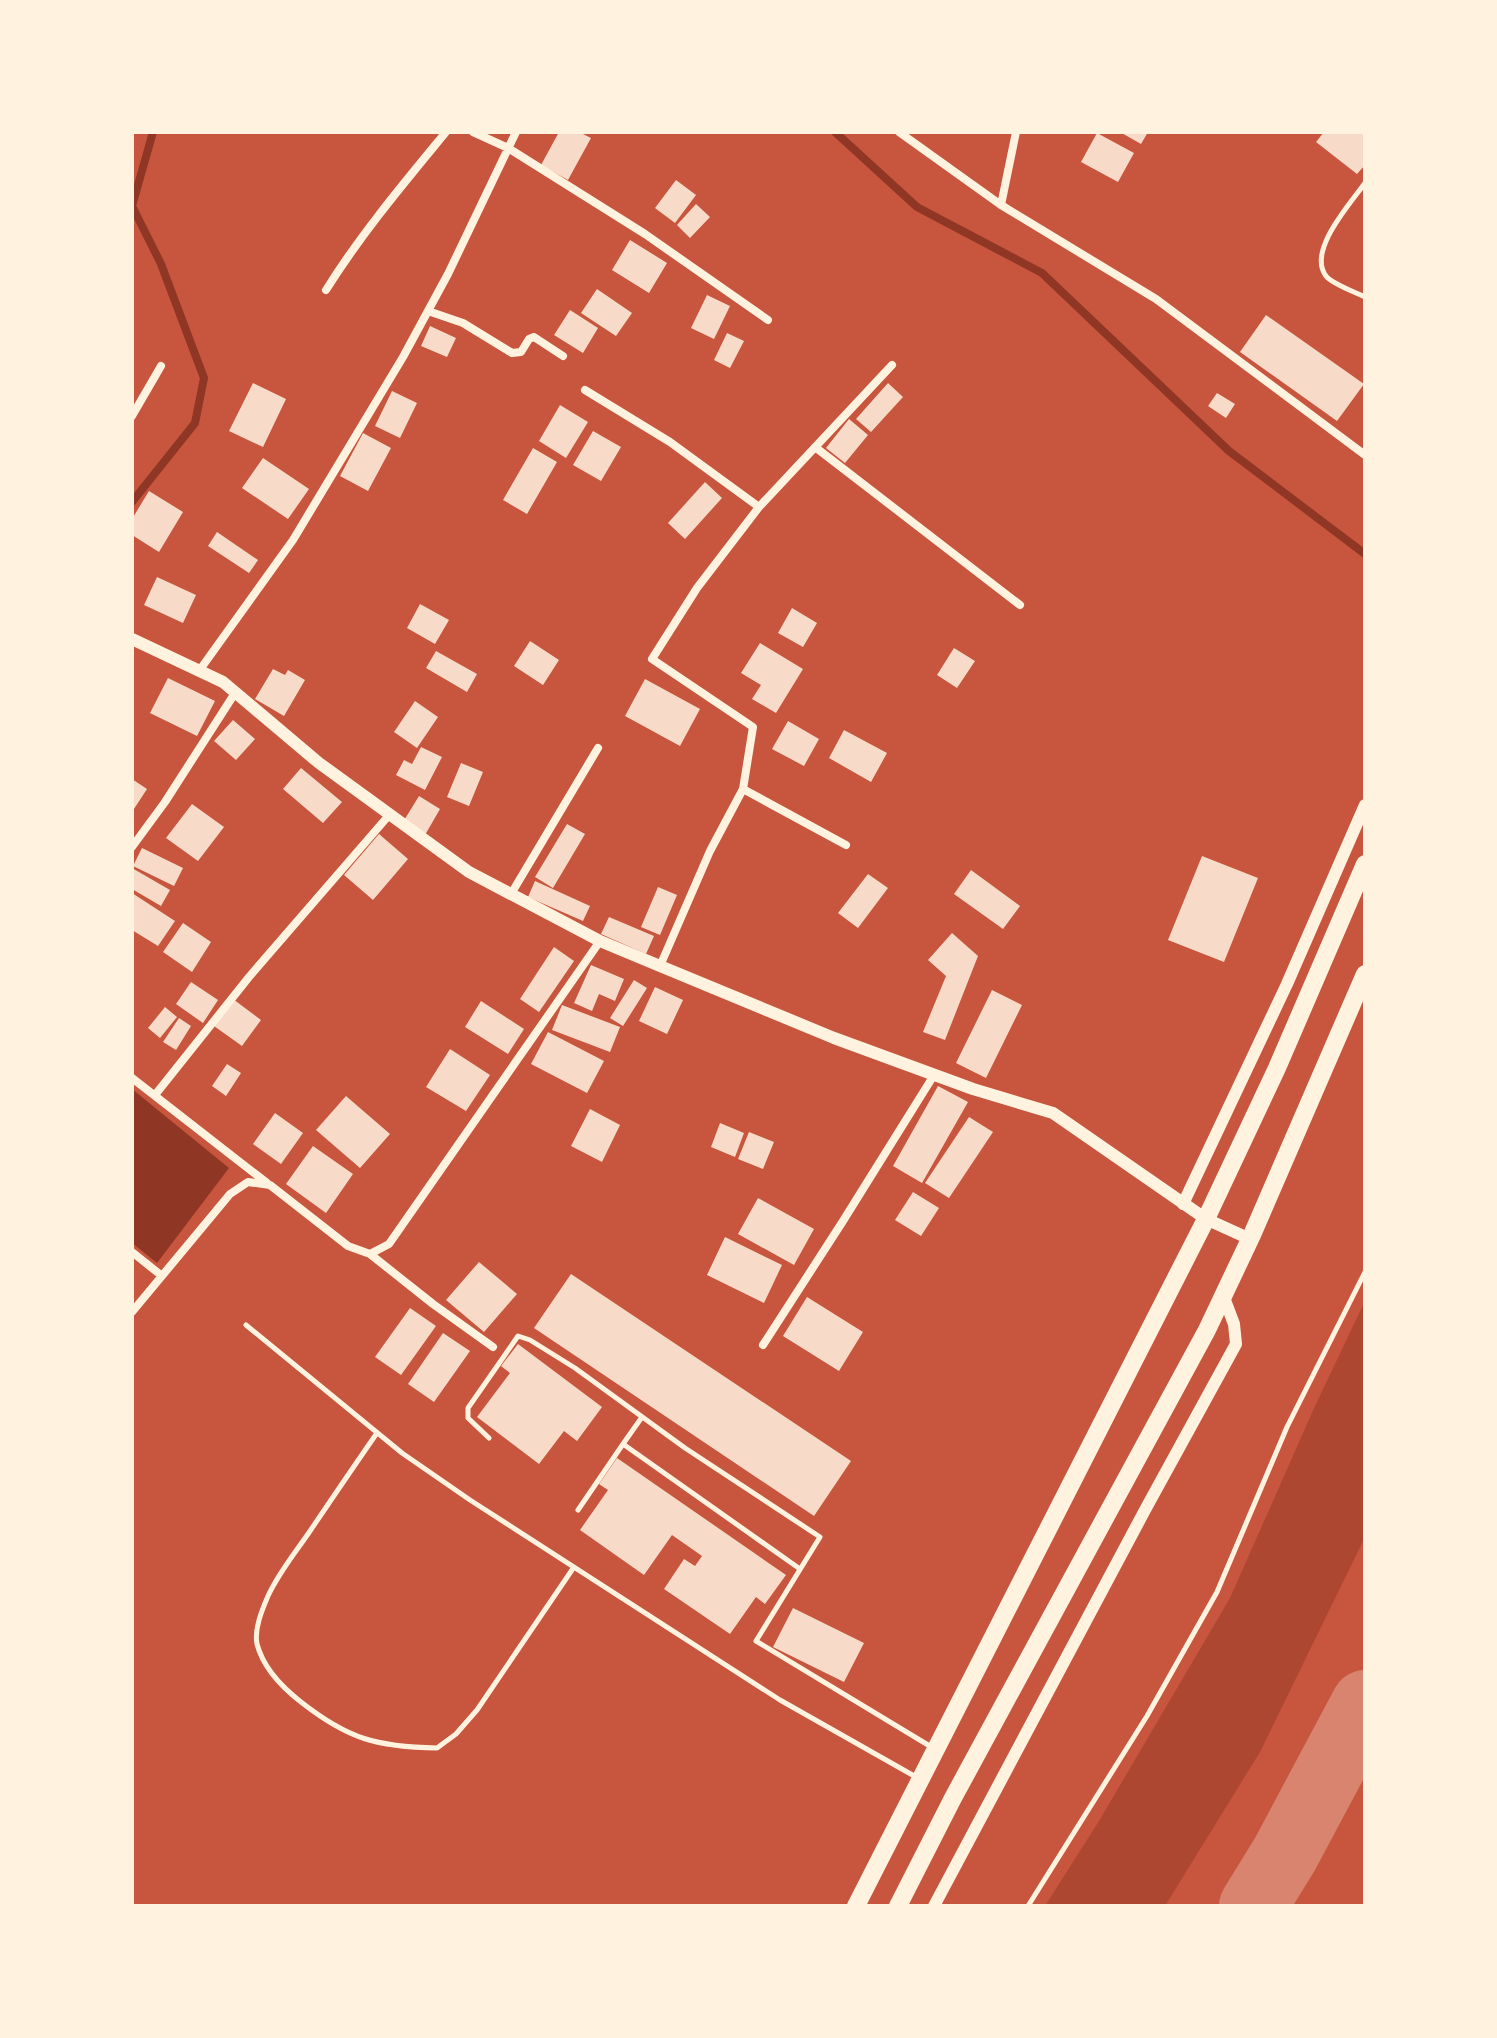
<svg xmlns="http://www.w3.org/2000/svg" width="1497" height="2038" font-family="'Zilla Slab',serif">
	<rect width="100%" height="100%" fill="#c8553d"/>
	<path fill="#ae4732" d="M1365,1301v236l-105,215 -95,154h-120l54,-85 131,-223 85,-192z"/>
	<path fill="#8f3625" d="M132,1089l97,79 -72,95 -25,-20z"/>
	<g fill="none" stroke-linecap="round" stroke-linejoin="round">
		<path stroke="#8f3625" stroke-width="8" d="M835,132l82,75 125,66 187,178 136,103
			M132,502l63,-79 9,-45 -43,-114 -29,-58 21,-74"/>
		<path stroke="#d8846e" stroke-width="68" d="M1253,1906l32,-52 80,-150"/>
	</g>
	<path fill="#f7dbc8" d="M559,132h20l12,6 -23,42 -27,-15z
		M1120,132h28l-7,12z
		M1324,132h41v33l-8,9 -41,-32z
		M1097,133l37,20 -16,29 -37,-20z
		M676,180l20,15 -21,28 -20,-15z
		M696,204l14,13 -20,21 -13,-13z
		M630,240l37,23 -18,30 -37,-23z
		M597,289l35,24 -16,23 -35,-23z
		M707,295l23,11 -16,33 -23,-11z
		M570,310l28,18 -15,25 -29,-18z
		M1266,315l98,69 -27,37 -97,-69z
		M430,326l26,12 -9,19 -26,-11z
		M727,333l17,8 -14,27 -16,-8z
		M253,383l33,16 -23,48 -34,-16z
		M888,383l15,14 -32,35 -15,-13z
		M392,391l25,12 -17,35 -25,-12z
		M1217,393l18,11 -9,14 -18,-12z
		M560,405l28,17 -22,36 -27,-17z
		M849,419l19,16 -23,28 -19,-15z
		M593,431l28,16 -20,34 -28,-16z
		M363,433l28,15 -23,43 -28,-15z
		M533,448l24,14 -30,52 -24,-14z
		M263,458l46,31 -21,30 -46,-31z
		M705,482l17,16 -37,41 -17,-16z
		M149,491l34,21 -24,40 -27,-17v-16z
		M217,532l41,28 -9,13 -41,-27z
		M157,577l39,18 -13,28 -39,-18z
		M420,604l29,16 -14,24 -28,-16z
		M792,608l25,15 -14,24 -25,-14z
		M530,641l29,19 -16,25 -29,-19z
		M760,643l43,26 -27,44 -24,-14 9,-14 -20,-12z
		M954,648l21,13 -18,27 -20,-13z
		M436,651l41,23 -10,18 -41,-24z
		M273,669l12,6 3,-5 17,10 -21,36 -29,-17z
		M168,678l47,23 -18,35 -47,-23z
		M645,679l55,30 -20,37 -55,-30z
		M415,701l23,16 -21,31 -23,-16z
		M233,720l22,19 -19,21 -22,-19z
		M788,721l31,18 -15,27 -32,-17z
		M844,730l43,23 -16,29 -42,-24z
		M421,747l21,10 -17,33 -29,-15 8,-15 8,4z
		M461,763l22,9 -14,34 -22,-9z
		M301,768l41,34 -19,21 -40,-34z
		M132,779l15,10 -15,23z
		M419,796l21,13 -15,26 -22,-13z
		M192,804l32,23 -26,34 -32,-23z
		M567,824l18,10 -32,54 -18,-11z
		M379,834l29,25 -35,41 -29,-25z
		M142,848l41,20 -9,18 -41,-20z
		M1202,856l56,22 -34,84 -56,-22z
		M132,868l38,22 -9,16 -29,-17z
		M971,870l49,36 -17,23 -49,-35z
		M868,874l20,14 -30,40 -20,-15z
		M535,881l55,25 -7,15 -55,-24z
		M658,887l19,8 -17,40 -19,-8z
		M132,893l43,28 -17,25 -26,-16z
		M609,917l45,19 -8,18 -45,-20z
		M183,923l28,19 -19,30 -29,-20z
		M952,933l26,23 -33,84 -22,-8 23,-56 -18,-16z
		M554,947l20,14 -35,51 -19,-13z
		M591,965l33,14 -9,22 -16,-7 -7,17 -18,-8z
		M634,980l13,8 -24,38 -13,-8z
		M191,982l27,18 -15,23 -27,-19z
		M655,987l28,13 -16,34 -28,-13z
		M992,990l30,15 -36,73 -30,-15z
		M233,999l28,21 -19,26 -28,-20z
		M481,1001l43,28 -16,25 -43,-27z
		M562,1005l58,22 -10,25 -58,-22z
		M165,1007l12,10 -17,21 -12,-10z
		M179,1018l12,8 -15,24 -13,-8z
		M548,1032l56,29 -17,32 -56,-29z
		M450,1049l40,26 -24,36 -40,-24z
		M227,1064l14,9 -15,23 -14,-10z
		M938,1086l30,16 -46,81 -29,-17z
		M346,1096l44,38 -30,34 -44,-38z
		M590,1109l30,16 -18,37 -31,-16z
		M275,1113l28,20 -22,31 -28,-20z
		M969,1117l24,15 -44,66 -24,-15z
		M720,1123l24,10 -9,24 -24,-10z
		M749,1132l25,10 -11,27 -25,-10z
		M313,1146l40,28 -27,39 -40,-29z
		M913,1192l26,16 -18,28 -26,-16z
		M758,1198l56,31 -20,36 -56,-31z
		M725,1237l57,28 -18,38 -57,-28z
		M479,1262l38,32 -33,38 -38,-32z
		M571,1274l280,187 -37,55 -280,-188z
		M807,1297l56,35 -24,39 -56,-35z
		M410,1308l26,18 -35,49 -26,-18z
		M443,1333l27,18 -36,51 -26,-18z
		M518,1344l84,63 -25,34 -13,-10 -25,33 -62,-47 33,-44 -9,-7z
		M617,1458l169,117 -21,29 -9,-7 -26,37 -66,-45 20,-30 11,7 7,-10 -30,-21 -28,40 -64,-45 28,-40 -9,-6z
		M793,1608l71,35 -20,39 -71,-35z"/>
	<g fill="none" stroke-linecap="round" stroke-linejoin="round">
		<path stroke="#fff3e0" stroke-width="5" d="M1365,183c-15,21 -58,68 -39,93 6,8 29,16 39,21
			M246,1325l156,128 68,47 310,200 136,77
			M377,1433c-23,33 -46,67 -69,101 -14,20 -30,40 -40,62 -6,14 -14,33 -11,48 6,23 26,44 44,58 47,37 76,45 136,46l19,-14 21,-24 97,-143
			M489,1438l-21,-20v-10l50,-72 12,4 45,28 110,80 135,89 -64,104 177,107
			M623,1444l19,-27
			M578,1510l45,-66 177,125
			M1028,1906l119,-190 70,-124 70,-165 78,-155"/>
		<path stroke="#fff3e0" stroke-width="8" d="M473,132l35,16 137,86 123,86
			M899,132l102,73 155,94 209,156
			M1001,205l15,-73
			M326,290c35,-56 78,-107 120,-158
			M428,311l35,12 49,30 9,-1 8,-13 5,-2 29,19
			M585,390l85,52 89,65
			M132,416l29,-50
			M815,447l205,158
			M199,671l94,-131 110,-183 45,-83 68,-142
			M743,789l10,-62 -101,-68 45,-71 62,-81 133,-142
			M132,847l33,-45 70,-109
			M511,894l87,-146
			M660,966l50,-115 33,-62 103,56
			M132,1078l135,105
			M155,1095l94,-118 141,-163
			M132,1252l30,24
			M370,1254l63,50 60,43
			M132,1312l98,-118 18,-12 22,3 78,61 22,8 19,-10 211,-303
			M763,1345l80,-124 91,-146"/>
		<path stroke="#fff3e0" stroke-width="12" d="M132,639l91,43 96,81 150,109 131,69 60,25 174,72 139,51 80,24 153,106 44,20
			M1183,1204l104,-220 78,-179
			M934,1906l211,-396 91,-166 -2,-20 -11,-29"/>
		<path stroke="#fff3e0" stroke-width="18" d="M856,1906l350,-687 71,-151 88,-204
			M898,1906l55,-108 254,-468 45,-95 113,-261"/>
	</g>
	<rect width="1497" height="2038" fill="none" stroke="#fff3e0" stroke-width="268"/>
</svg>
